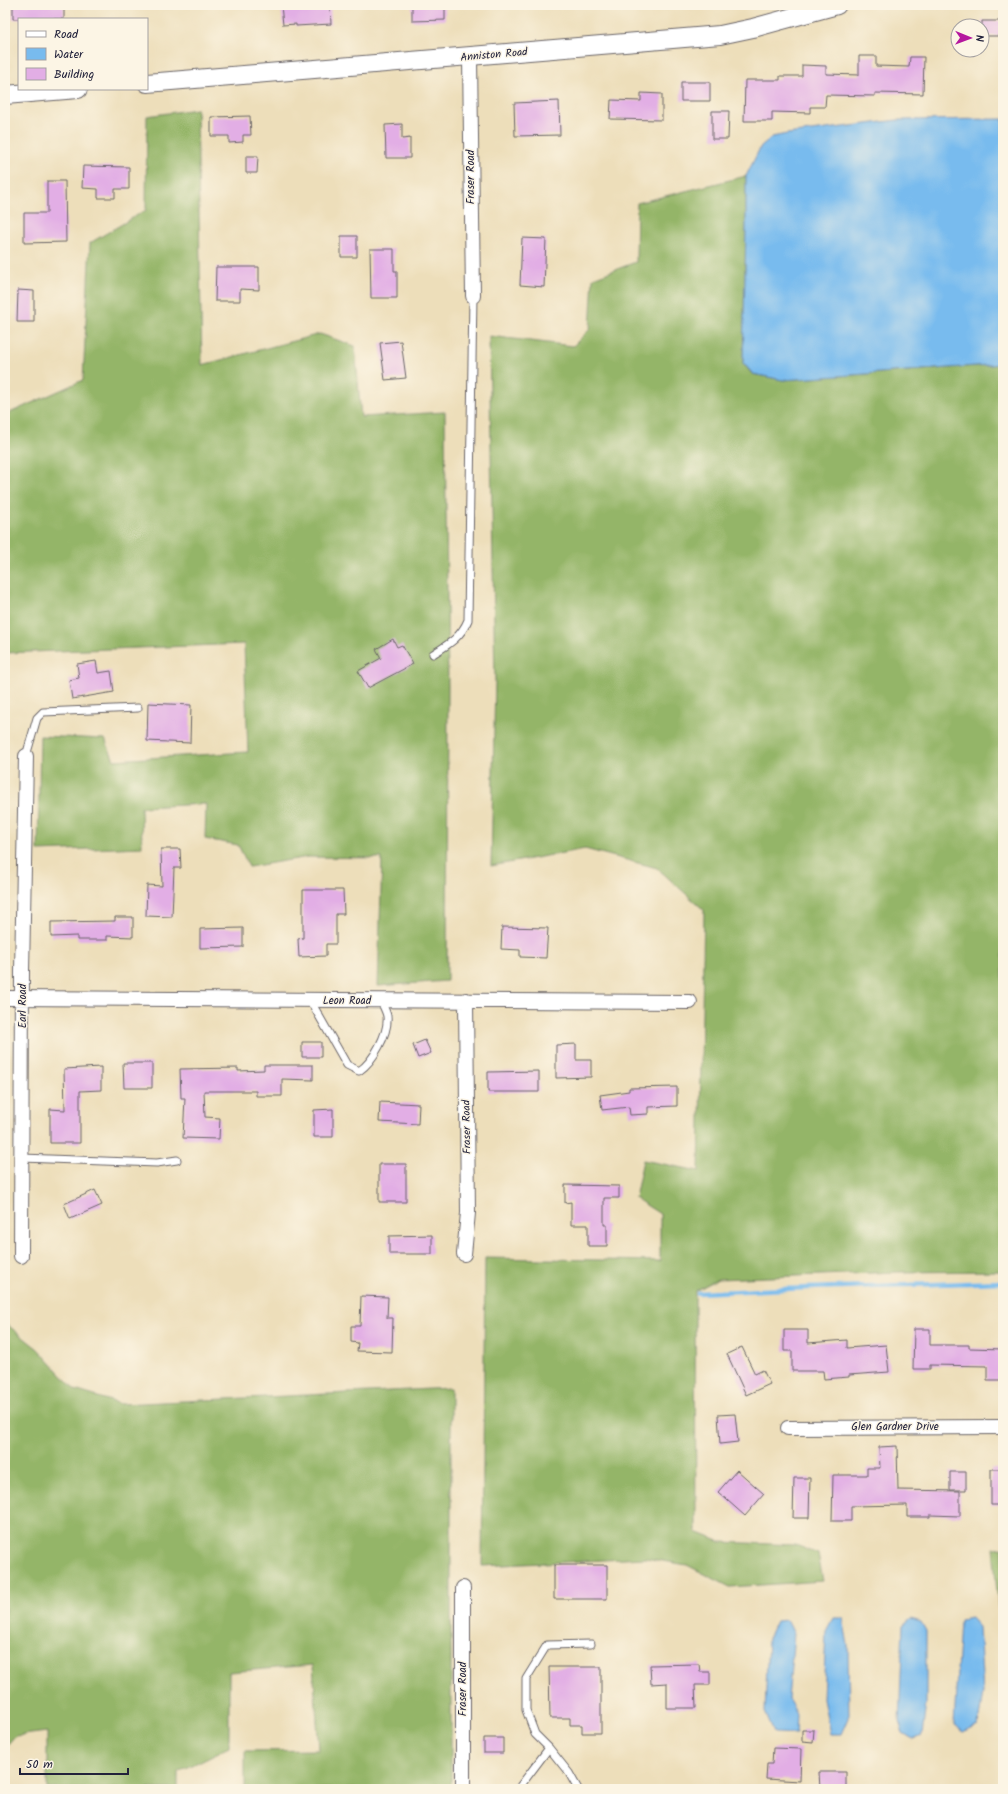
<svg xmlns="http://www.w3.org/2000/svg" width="1008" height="1794" font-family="Kalam,sans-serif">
	<rect width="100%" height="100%" fill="#fcf5e5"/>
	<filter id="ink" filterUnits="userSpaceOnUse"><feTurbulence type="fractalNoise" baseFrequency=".025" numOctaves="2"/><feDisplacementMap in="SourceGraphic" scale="8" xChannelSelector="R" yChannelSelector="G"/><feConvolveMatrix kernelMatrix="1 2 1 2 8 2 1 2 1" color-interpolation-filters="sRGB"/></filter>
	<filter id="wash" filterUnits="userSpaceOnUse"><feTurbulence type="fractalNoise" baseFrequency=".012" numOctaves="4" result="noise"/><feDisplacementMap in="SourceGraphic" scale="16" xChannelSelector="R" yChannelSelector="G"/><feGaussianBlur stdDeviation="0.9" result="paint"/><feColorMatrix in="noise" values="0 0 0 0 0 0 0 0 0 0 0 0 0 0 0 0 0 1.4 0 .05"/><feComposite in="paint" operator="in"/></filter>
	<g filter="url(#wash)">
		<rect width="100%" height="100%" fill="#eddeba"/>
		<path fill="#94b568" stroke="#5b6c52" d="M197,109l5,256 118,-31 35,12 6,71 84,-5 3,275 -1,294 -69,5 4,-128 -74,-1 -59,10 -11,-22 -33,-6 1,-35 -65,3 1,40 -104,4 2,-115 65,3 9,21 134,-8 -4,-108 -239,9v-238l78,-35 7,-137 56,-33 1,-94z
			M746,176v52l-3,135 9,11 31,6 220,-16v907l-105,1 -180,7 -23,12 1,241 25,10 75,3 22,9 5,27 -93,6 -43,-22 -42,-7 -163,8 3,-308 175,3v-47l-25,-16 8,-38 56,11 5,-261 -47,-42 -72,-19 -94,17 4,-184 -6,-346 84,10 17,-17 3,-51 43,-16 1,-59z
			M5,1323l33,26 37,41 46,14 330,-16v401h-206v-38l74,-1 -6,-85 -84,7v75l-51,25v17h-131v-57l-32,4 -10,11z
			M1003,1547v114l-10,-113z"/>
		<path fill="#78bbee" stroke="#4d6e94" d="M1003,119v245l-220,16 -30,-6 -10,-11 3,-135v-52l15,-30 11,-9 15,-3 111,-14z
			M833,1618h10l5,27 1,73 -7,16h-12l-7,-35 3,-68z
			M971,1618l8,9 4,65 -5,33 -15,7 -9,-6 6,-106z
			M911,1619l10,3 5,9v73l-4,31 -9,4 -10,-6 -4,-11 4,-96z
			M787,1620l7,14 -6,65 9,15 -1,20 -22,-1 -9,-21 3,-74 8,-17z"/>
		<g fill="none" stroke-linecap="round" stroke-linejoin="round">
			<path stroke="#78bbee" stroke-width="4.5" d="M698,1293l110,-5 195,-6"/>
		</g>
		<g id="blocks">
			<path fill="#e2aee5" d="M13,5h51v14h-51z
				M281,5h49l1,19 -35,2v-2l-13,1z
				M412,5h33v15l-33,1z
				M982,21h21v15h-21z
				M859,56h17v10l33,1 1,-10h14l-1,37 -48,-1v3l-49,-1 -1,12h-15v6l-38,-1v9h-28l1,-41h35v-4h22v-11l24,1v8l33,1z
				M681,82h29v19h-29z
				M641,93l21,1v26l-52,-1 1,-19 30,1z
				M559,101l1,34 -45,1 -1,-33z
				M712,111h17l-1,28h-16z
				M250,116l1,19h-8v7l-14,1v-7h-18v-19z
				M402,124v15l8,-1v20h-24l-1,-33z
				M246,156h12l-1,17h-11z
				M83,166l46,1v22h-14v9h-17v-9l-16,-1z
				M47,181h18l1,61 -42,1v-30h23z
				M341,236h16v21h-16z
				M522,238l24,1 -2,48 -24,-2z
				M370,249h24v22h3v27h-26z
				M216,267h43v23l-19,-1v12h-25z
				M18,290l16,1v31h-17z
				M401,341l5,37 -21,2 -5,-37z
				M393,639l4,8 5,-2 11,19 -45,24 -10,-17 23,-13 -5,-9z
				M96,661l2,12 13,-2 3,21 -42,7 -3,-19 10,-2 -2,-14z
				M148,703l43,2 -1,38 -43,-2z
				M161,849h19l1,19h-7l-2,49 -26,-1 1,-31 15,1z
				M303,890h40l1,24h-8v30h-10v12l-27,1 -1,-18 5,-1z
				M115,917h18v20l-26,-1v4h-30v-4l-26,1v-15l64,-1z
				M502,927l46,1 -2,30 -26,-1v-7l-19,-1z
				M243,928v19l-43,1v-19z
				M425,1040l6,13 -13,5 -5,-13z
				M302,1042h19v15h-19z
				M576,1044v16h15v17l-35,1v-33z
				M123,1063h29v25h-28z
				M264,1065h49v15l-31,-1v17h-26v-5h-52l1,26 15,1 -1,21 -36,-1 2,-40h-4l-1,-29 58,-1v3l26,-1z
				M101,1067v23l-21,1v52h-30v-34l15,1 -1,-41z
				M539,1071v21h-51v-20z
				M677,1087v19l-29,1v7l-18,1 -1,-8 -27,3 -2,-15 29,-4v-3z
				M380,1102l39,2 -1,20 -39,-2z
				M333,1109v28h-19v-27z
				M379,1164h27v38h-27z
				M565,1185l54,1v12h-15v27h3v21h-19v-21h-17v-23l-6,1z
				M95,1190l7,15 -32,14 -6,-15z
				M432,1235v19h-43v-18z
				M361,1296l27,1 -1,21h6l-1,34 -35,-1 1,-8 -7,-1v-16h9z
				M914,1329h16v16h39v3l34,1v31h-16v-14l-57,-1v4h-17z
				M784,1330h24v13l39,-3v8l39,-3 3,27 -40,3v2l-25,2 -1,-8h-31v-20h-8z
				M742,1347l13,27 8,-4 7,14 -24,11 -19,-41z
				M735,1414l3,28 -18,2 -2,-29z
				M897,1446l1,44 62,1v25l-30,-1v2h-23v-12l-56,1v15h-19l1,-46h34v-7h13l-1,-21z
				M991,1469h12v36h-12z
				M737,1470l27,24 -19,22 -27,-24z
				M950,1472h16v18h-16z
				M794,1478h16l-1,40h-16z
				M554,1565h53v34h-53z
				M699,1664l1,8h10v13h-15l1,23h-29v-25l-16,1 -1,-19z
				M549,1667h52v66h-19v-8h-12v-7h-20z
				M802,1730h12l-1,12 -11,-1z
				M484,1738h19v15h-19z
				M773,1748l28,1 -1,32 -34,-2 1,-15h5z
				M819,1772h27v17h-26z"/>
		</g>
	</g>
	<g filter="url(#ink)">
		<use href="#blocks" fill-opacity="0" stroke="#696467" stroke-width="1"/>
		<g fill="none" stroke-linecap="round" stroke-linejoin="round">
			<g stroke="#696467" stroke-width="9">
				<path id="service" d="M433,654c16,-10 28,-17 35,-34l5,-324
					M26,756l11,-38 6,-6 95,-4
					M310,1000l37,65 12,6c14,-9 30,-38 28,-55 -1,-5 -4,-10 -6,-15
					M22,1158l135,5 20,-3
					M549,1748l-14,-14 -9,-24v-31l21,-34 44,-1
					M518,1789l31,-41 20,25 9,16"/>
			</g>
			<g stroke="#696467" stroke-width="16">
				<path id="minor" d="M470,57l3,239
					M5,998l685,4
					M464,1254l4,-41 -2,-213
					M21,1256l1,-284 4,-216
					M788,1428l215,-1
					M463,1789v-201"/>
			</g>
			<g stroke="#696467" stroke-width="20">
				<path id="tertiary" d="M147,83l573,-48 33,-7 84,-23
					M5,95l73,-6"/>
			</g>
			<use href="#service" stroke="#fff" stroke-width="7"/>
			<use href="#minor" stroke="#fff" stroke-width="14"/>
			<use href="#tertiary" stroke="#fff" stroke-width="18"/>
		</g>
	</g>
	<g text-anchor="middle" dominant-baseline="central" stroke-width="3" stroke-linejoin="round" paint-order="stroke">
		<g font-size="11" fill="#22223b" stroke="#fcf5e5">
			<text transform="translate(494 55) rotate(-5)">Anniston Road</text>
			<text transform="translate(471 177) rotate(-90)">Fraser Road</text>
			<text x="347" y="1001">Leon Road</text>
			<text transform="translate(23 1006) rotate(-90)">Earl Road</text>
			<text transform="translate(467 1127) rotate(-91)">Fraser Road</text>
			<text x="895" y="1427">Glen Gardner Drive</text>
			<text transform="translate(463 1689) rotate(-90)">Fraser Road</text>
		</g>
	</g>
	<rect width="1008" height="1794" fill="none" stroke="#fcf5e5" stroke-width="20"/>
	<rect x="18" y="18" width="130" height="72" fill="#fcf5e5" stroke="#a5a1a1"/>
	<rect x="26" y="31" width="20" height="6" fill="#ffffff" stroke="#a5a1a1"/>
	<text x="54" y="38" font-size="12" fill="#22223b">Road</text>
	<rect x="26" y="48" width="20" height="12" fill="#78bbee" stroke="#a5a1a1"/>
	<text x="54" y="58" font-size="12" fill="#22223b">Water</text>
	<rect x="26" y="68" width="20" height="12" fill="#e2aee5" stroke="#a5a1a1"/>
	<text x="54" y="78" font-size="12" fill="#22223b">Building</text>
	<g transform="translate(970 38) rotate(91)"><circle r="19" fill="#fcf5e5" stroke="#a5a1a1"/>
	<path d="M0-3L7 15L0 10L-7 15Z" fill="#b5179e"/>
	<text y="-6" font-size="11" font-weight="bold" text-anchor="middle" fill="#22223b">N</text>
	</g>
	<path d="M20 1768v6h108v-6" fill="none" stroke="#22223b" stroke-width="2"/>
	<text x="26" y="1768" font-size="12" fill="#22223b" stroke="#fcf5e5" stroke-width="3" paint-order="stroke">50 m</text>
</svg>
